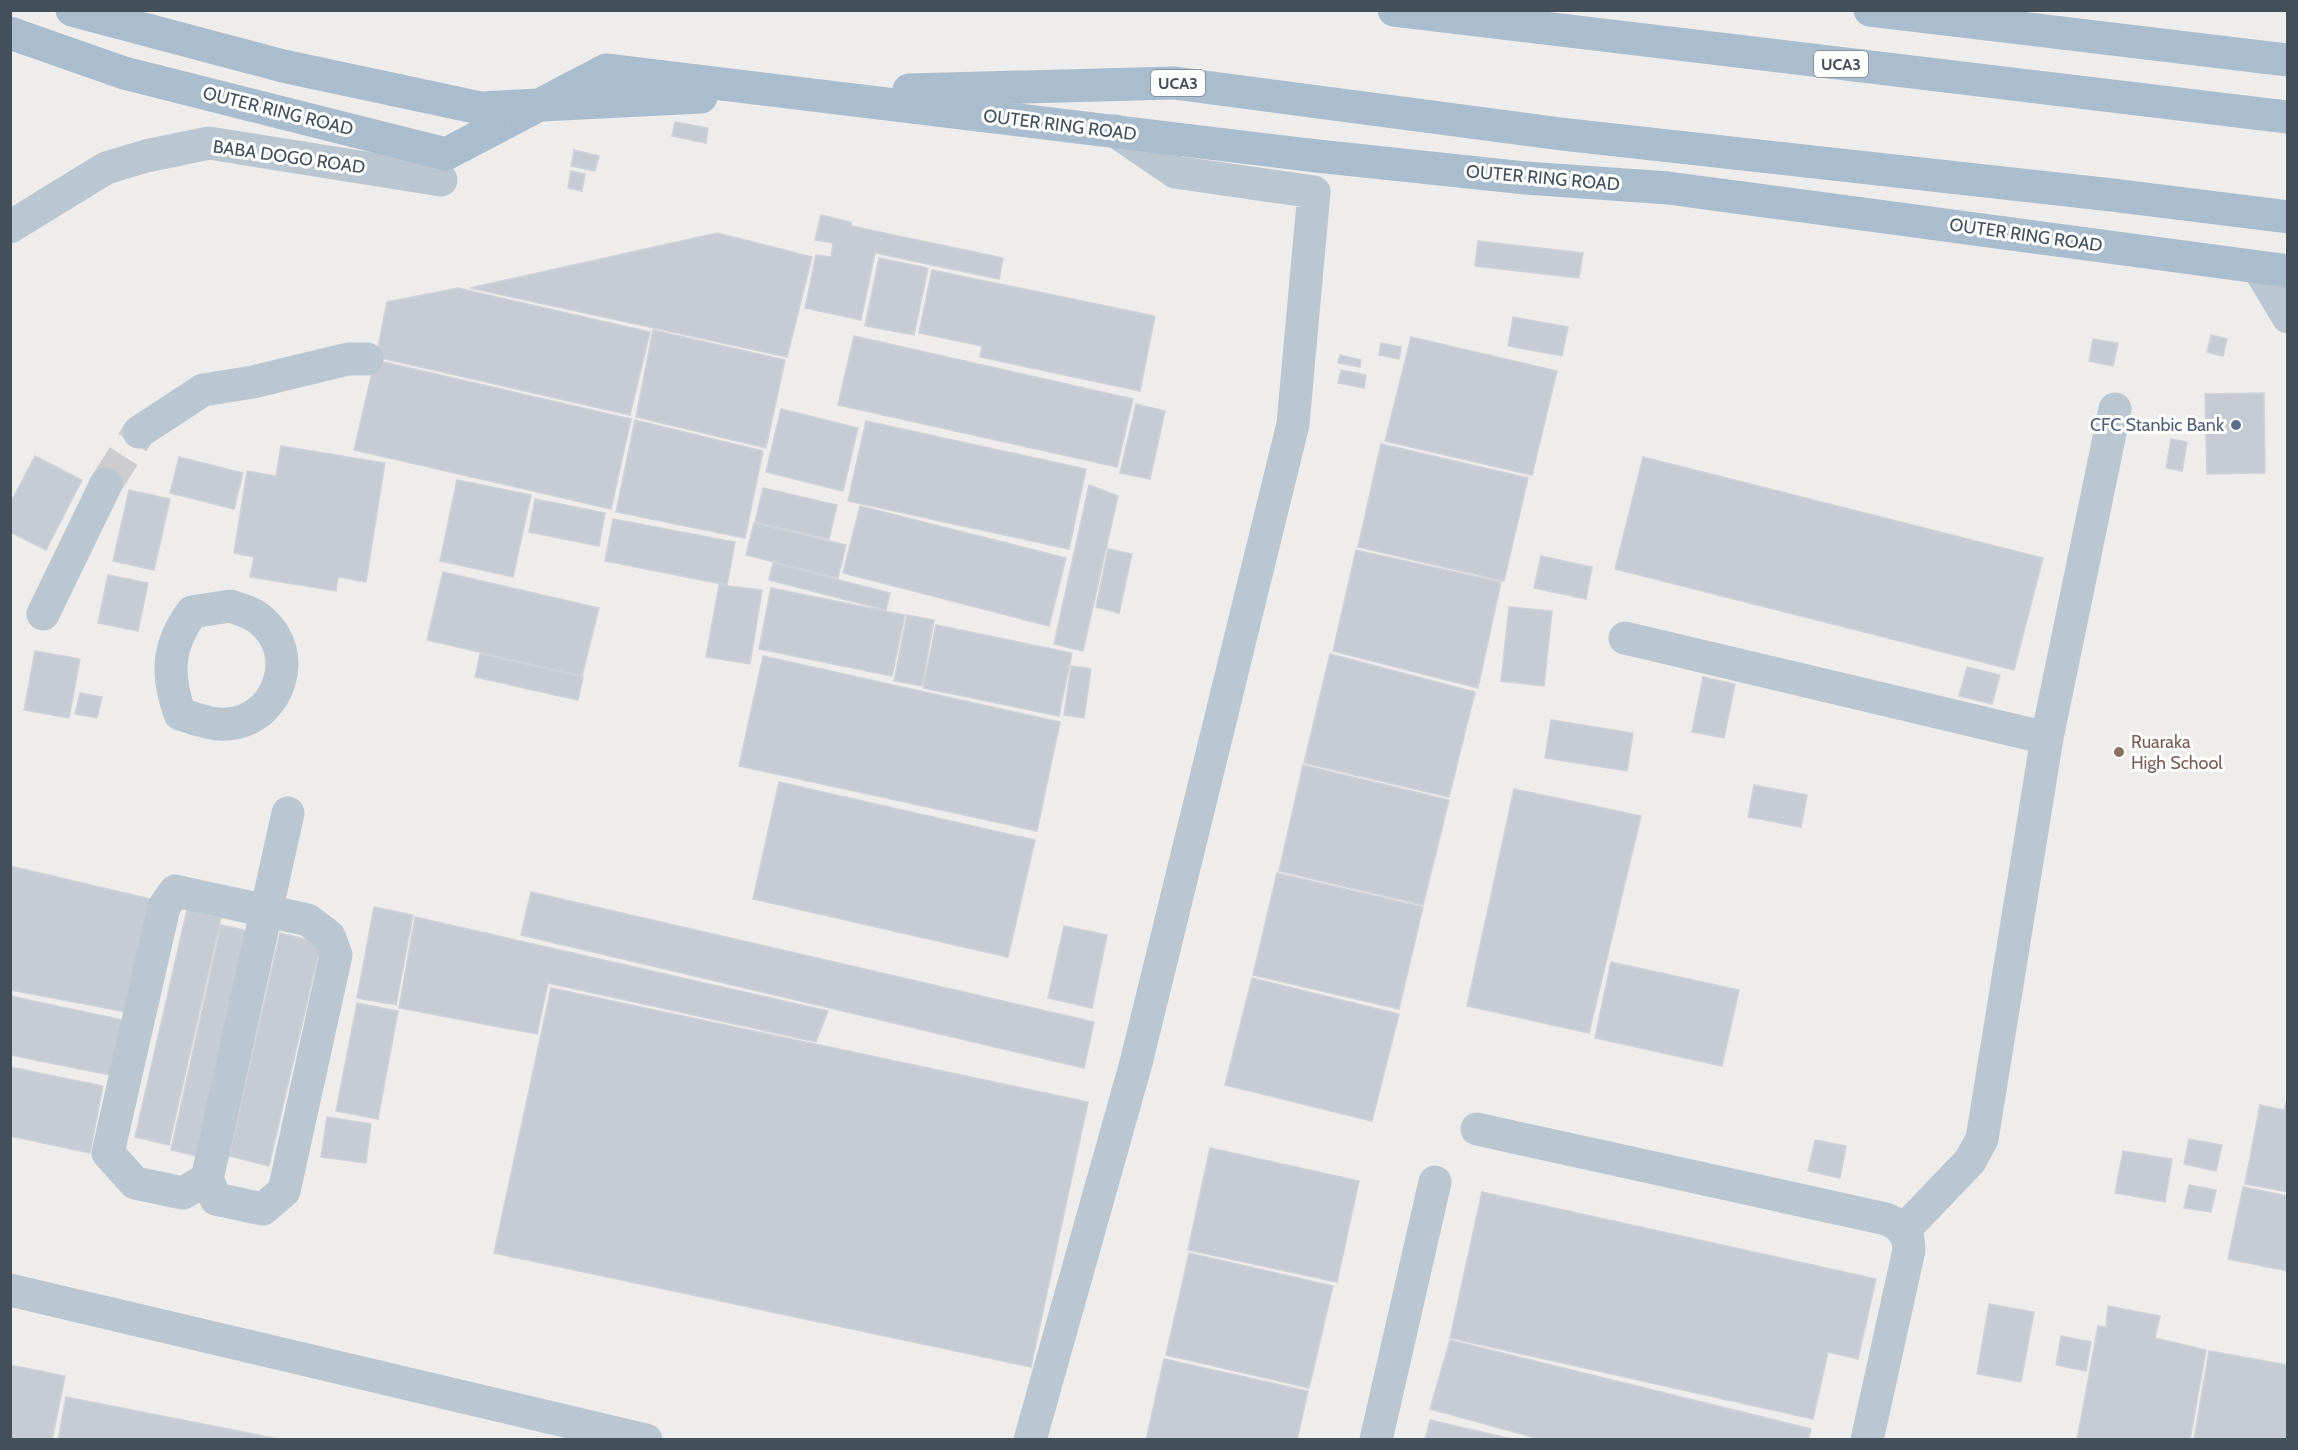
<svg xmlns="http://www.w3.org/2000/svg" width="2298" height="1450" font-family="Cabin,sans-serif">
	<rect width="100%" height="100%" fill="#efecec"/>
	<path fill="#c7cbd3" stroke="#cfd2d8" stroke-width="1.5" d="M675,122l33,6 -2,15 -34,-7z
		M574,150l25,6 -4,15 -24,-5z
		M571,171l14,3 -3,17 -14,-3z
		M821,215l30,7v4l152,32 -4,21 -124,-26 -14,67 -56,-12 11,-53 15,2 2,-14 -18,-3z
		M717,233l95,24 -25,100 -317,-69z
		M1478,241l105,12 -4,25 -104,-12z
		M879,258l49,10 -14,67 -49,-9z
		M932,270l223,46 -15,75 -160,-34 2,-11 -63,-13z
		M458,288l192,44 -20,83 -254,-58 11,-55z
		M1513,317l55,10 -6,29 -54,-10z
		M653,330l132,30 -19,88 -130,-31z
		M2211,335l16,4 -4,17 -16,-4z
		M854,336l279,63 -16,68 -279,-62z
		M1411,337l146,34 -25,104 -147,-34z
		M2093,339l25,4 -5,23 -24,-5z
		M1381,343l20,4 -2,12 -20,-4z
		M1340,355l21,5 -1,7 -22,-4z
		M375,360l256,59 -20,90 -257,-59z
		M1341,370l25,5 -2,13 -26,-5z
		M2264,393l1,80 -58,1 -2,-80z
		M1136,404l29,7 -15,68 -30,-6z
		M781,409l77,19 -15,63 -77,-19z
		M635,420l128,31 -18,87 -129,-26z
		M866,421l220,48 -17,80 -221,-48z
		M2171,439l16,3 -5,29 -16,-3z
		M1381,444l147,34 -24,103 -146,-34z
		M281,446l104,17 -19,119 -28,-5 -2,14 -86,-14 4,-20 -20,-4 13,-82 29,5z
		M35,456l47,24 -36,70 -36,-18v-28z
		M179,457l64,16 -9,36 -64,-16z
		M1643,457l400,101 -29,112 -399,-101z
		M457,480l74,15 -18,82 -73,-16z
		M1089,485l29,11 -35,155 -29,-7z
		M763,488l74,17 -8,34 -74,-17z
		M129,490l41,9 -16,71 -41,-9z
		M535,499l70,14 -6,33 -70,-14z
		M860,506l206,52 -17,68 -206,-53z
		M613,519l122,23 -8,43 -122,-24z
		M754,523l92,22 -8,33 -92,-23z
		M1108,549l24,5 -13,59 -23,-6z
		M1356,550l145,32 -23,106 -145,-37z
		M1541,556l51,11 -6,32 -52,-11z
		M773,563l117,30 -4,17 -117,-30z
		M443,572l156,36 -17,68 -155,-36z
		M108,575l40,8 -10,48 -40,-8z
		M719,585l43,5 -12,74 -44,-7z
		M771,588l134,27 -13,61 -133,-27z
		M1509,607l43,4 -8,75 -43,-5z
		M907,615l27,5 -12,66 -28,-5z
		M936,625l136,28 -13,63 -136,-28z
		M35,651l45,8 -11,59 -45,-8z
		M480,654l103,23 -5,23 -103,-23z
		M1330,654l145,38 -26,105 -145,-34z
		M763,656l297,66 -23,109 -298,-65z
		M1071,666l20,3 -7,49 -20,-3z
		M1967,667l33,8 -8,29 -33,-8z
		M1703,677l32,7 -11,54 -32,-6z
		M80,693l22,4 -5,21 -22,-4z
		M1551,720l82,13 -6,38 -82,-13z
		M1303,765l146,35 -26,105 -144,-34z
		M779,782l256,58 -27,117 -255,-58z
		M1754,785l53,10 -6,32 -53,-10z
		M1514,789l127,27 -52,217 -122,-27z
		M10,866l145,34 -24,113 -121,-23z
		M1277,873l146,34 -24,102 -146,-34z
		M531,892l563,130 -10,46 -563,-133z
		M374,907l39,8 -17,90 -39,-7z
		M187,910l34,8 -52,227 -34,-8z
		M415,917l413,94 -12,31 -268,-59 -11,51 -138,-26z
		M221,925l28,6 -48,226 -30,-7z
		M1064,926l43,9 -15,73 -44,-10z
		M280,933l41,10 -52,223 -40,-10z
		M1611,962l128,28 -17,76 -127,-28z
		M1252,978l147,36 -27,107 -147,-36z
		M551,988l537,114 -57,265 -537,-114z
		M10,996l122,26 -12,55 -110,-22z
		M357,1003l41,8 -20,108 -42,-8z
		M10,1067l93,19 -13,67 -80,-17z
		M2288,1096v96l-43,-8 15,-79 24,5z
		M327,1117l44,7 -5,39 -45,-6z
		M2189,1139l33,6 -6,26 -32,-7z
		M1815,1140l31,6 -6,32 -32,-7z
		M1210,1148l149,33 -22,101 -149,-32z
		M2123,1151l49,8 -7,43 -50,-9z
		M2189,1185l27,5 -5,22 -27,-4z
		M2243,1187l45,9v75l-60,-12z
		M1482,1192l394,87 -18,80 -30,-7 -15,67 -363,-81z
		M1189,1253l144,33 -24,102 -143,-33z
		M1989,1304l45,8 -13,70 -44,-8z
		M2108,1306l52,10 -5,22 51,12 -16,90h-113l21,-114 8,1z
		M2061,1336l30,6 -5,29 -30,-6z
		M1450,1340l361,89 -3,11h-265l-113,-31z
		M2209,1351l79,14v75h-94z
		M1164,1359l144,32 -11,49h-151z
		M10,1365l55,11 -13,64h-42z
		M66,1397l218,43h-226z
		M1430,1420l86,20h-91z"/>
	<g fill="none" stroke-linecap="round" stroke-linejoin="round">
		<path stroke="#cdcdcf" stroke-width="33" stroke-dasharray="33 16" stroke-linecap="butt" d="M106,484l33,-52"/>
		<path stroke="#bbc7d0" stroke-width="33" d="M10,227l96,-59 40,-12 63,-13 232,37
			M2258,267l30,50
			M139,432l64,-42 50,-8 95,-23h19
			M230,606c12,4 24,7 33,16 36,32 17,92 -28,101 -19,4 -37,-3 -55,-9 -14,-39 -13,-68 12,-102z
			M43,614l63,-130
			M1625,638l422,100
			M1477,1129l409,90 11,5 6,7
			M207,1179l9,20 47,10 21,-18 52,-236 -7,-19 -21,-16 -133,-29 -11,16 -56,246 27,30 48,10 24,-14 81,-366
			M10,1290l636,150
			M1030,1440l106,-377 157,-639 21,-232 -139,-20 -60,-41
			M1376,1440l59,-258
			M1867,1440l42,-190 -1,-11 -5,-8 67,-70 12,-22 65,-401 68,-329"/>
		<path stroke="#a9bdce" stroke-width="33" d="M72,10l211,56 197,42 221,-11
			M1394,10l894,107
			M1870,10l418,50
			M10,33l114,40 322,81 160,-84 711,86 209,22 142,10 620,83
			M909,90l265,-7 387,51 551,61 176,22"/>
	</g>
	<circle fill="#5c6f8a" stroke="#fff" stroke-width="2" cx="2236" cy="425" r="6"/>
	<circle fill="#8d6e63" stroke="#fff" stroke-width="2" cx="2119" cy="752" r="6"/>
	<g text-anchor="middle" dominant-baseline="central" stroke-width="6" stroke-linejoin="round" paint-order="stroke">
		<g fill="#fff" stroke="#7b848c" stroke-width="1.5">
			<rect x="1814" y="51" width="54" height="26" rx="4.5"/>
			<rect x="1151" y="70" width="54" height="26" rx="4.5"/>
		</g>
		<g font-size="16" font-weight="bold" fill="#43505a">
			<text x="1841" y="64">UCA3</text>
			<text x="1178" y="83">UCA3</text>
		</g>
		<g font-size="18" fill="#43505a" stroke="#fff">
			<text transform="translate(278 111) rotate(14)">OUTER RING ROAD</text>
			<text transform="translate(1060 125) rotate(7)">OUTER RING ROAD</text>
			<text transform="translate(289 157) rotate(8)">BABA DOGO ROAD</text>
			<text transform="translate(1543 178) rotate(5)">OUTER RING ROAD</text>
			<text transform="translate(2026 235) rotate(8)">OUTER RING ROAD</text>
		</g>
		<g font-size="18" fill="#4e5e75" stroke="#fff" text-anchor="end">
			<text x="2224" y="425">CFC Stanbic Bank</text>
		</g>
		<g font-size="18" fill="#785e54" stroke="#fff" text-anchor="start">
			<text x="2131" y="742">Ruaraka<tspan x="2131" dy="21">High School</tspan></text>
		</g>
	</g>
	<rect width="2298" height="1450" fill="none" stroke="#43505a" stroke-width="24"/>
</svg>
